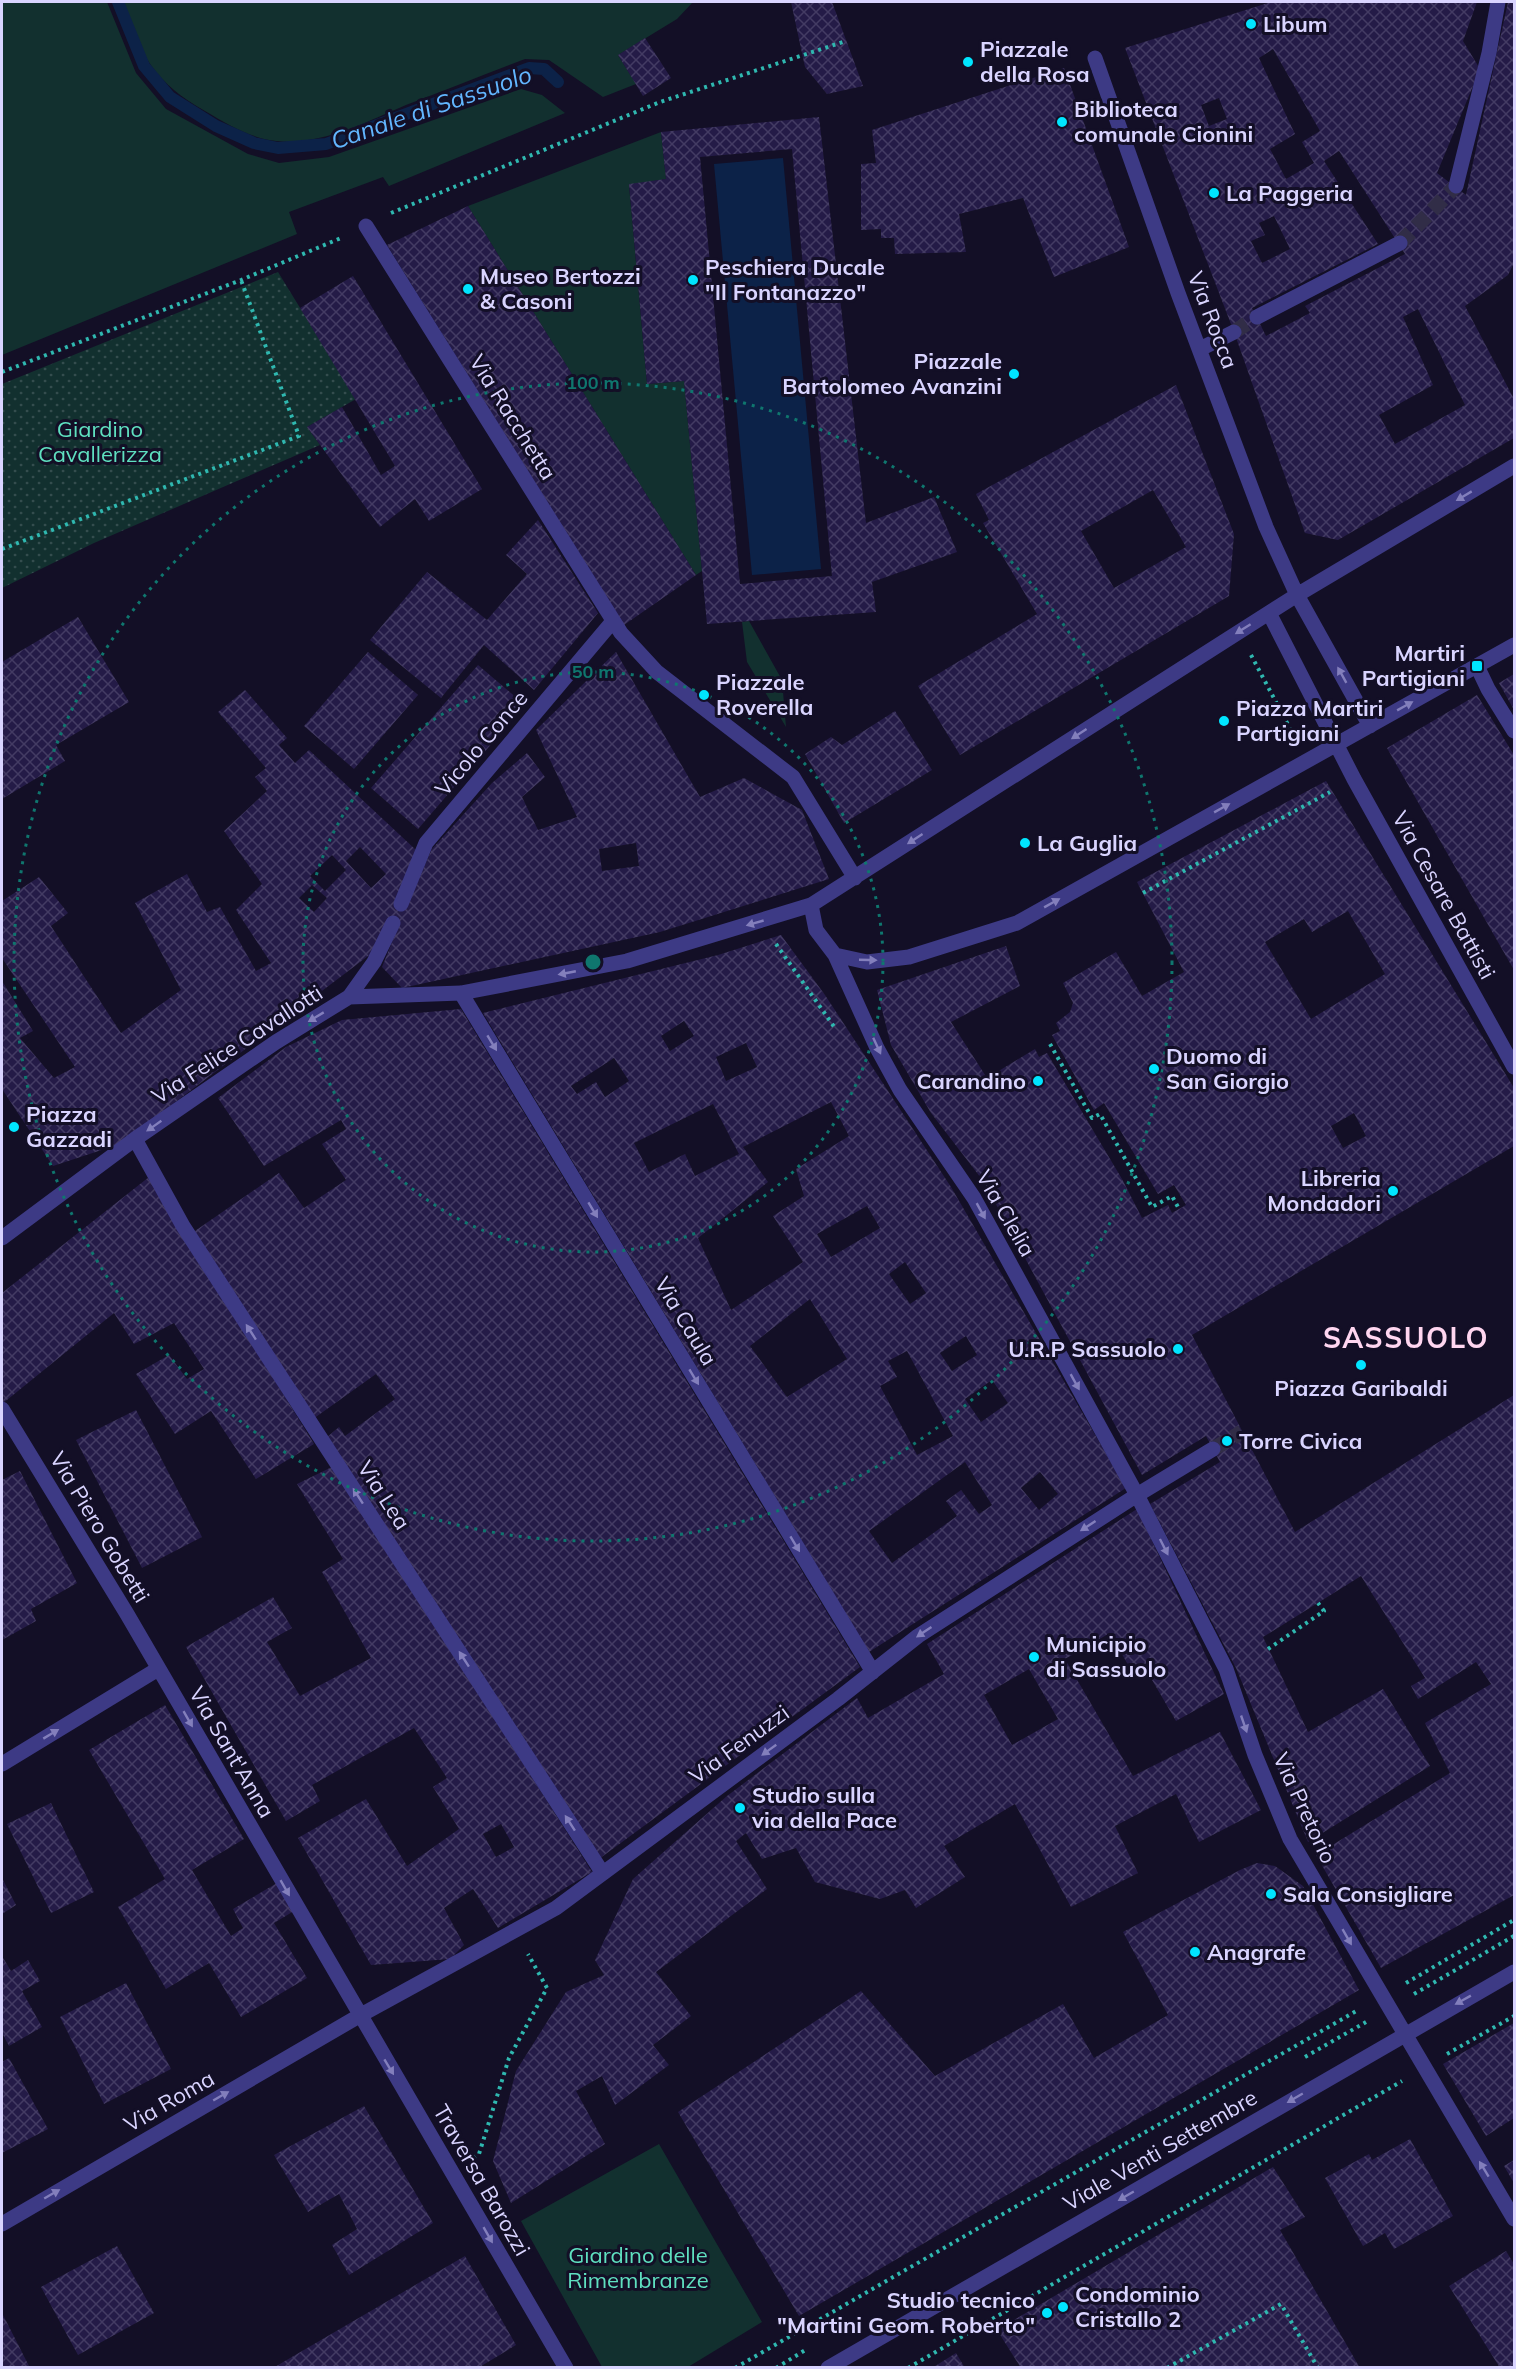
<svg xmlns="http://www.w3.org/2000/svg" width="1516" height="2369" font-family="Mulish,sans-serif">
	<defs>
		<pattern id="park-dots" width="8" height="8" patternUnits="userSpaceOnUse" patternTransform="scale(1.5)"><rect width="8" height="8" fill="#12302f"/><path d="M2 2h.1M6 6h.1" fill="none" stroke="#344d4e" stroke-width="1.8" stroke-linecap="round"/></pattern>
		<pattern id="building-cross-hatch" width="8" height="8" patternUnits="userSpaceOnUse" patternTransform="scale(1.5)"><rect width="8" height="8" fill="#241b47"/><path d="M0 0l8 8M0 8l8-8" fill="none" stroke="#433b63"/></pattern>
	</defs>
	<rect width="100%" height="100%" fill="#130f26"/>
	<path fill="#12302f" d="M2,2h105l29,71 30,36 82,45 31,9 50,-6 192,-68 21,6 23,18 -176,73 -6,-9 -94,35 8,22 -295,121z
		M124,2h569l-16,17 -59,36 18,29 -33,13 -54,-37 -24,-1c-40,15 -79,31 -119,46 -40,17 -85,41 -130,36 -26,-3 -49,-17 -71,-30 -49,-28 -66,-55 -81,-109z
		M661,132l5,47 -37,6 18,199 37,-3 18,190 -6,4 -228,-369z
		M749,621l33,59 4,47 -39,-65 -5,-40z
		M659,2144l103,178 -74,45h-86l-81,-146z"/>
	<path fill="url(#park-dots)" d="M278,272l78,127 -49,28 13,18 -226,98 -92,45v-204z"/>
	<path fill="#0c2248" d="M783,158l38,411 -69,6 -38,-411z"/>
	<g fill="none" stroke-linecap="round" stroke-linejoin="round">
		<path stroke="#0c2248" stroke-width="12" d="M118,2l26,64 26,31 46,29 38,17 24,5 48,-4 203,-76 15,1 14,13"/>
	</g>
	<path fill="url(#building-cross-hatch)" fill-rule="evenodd" d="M791,2h41l31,84 -36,8 -22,-27z
		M1271,2h206l-14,39 17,28 -43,104 29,22 42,-193h6v261l-6,12 -43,31 49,93v39l-176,102 -33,-7 -71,-201 -109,-284zM1273,49l47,82 -18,11 12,21 -28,16 -16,-30 25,-15 -36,-76zM1219,98l8,21 -18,7 -8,-21zM1339,151l66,103 -100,52 5,7 -44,23 -14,-28 126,-64 -54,-83zM1274,216l16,33 -28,14 -11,-22 14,-6 -6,-12zM1418,309l47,96 -70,39 -16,-29 54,-30 -30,-68z
		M645,38l26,40 -28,18 -25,-41z
		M1064,68l65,179 -75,30 -31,-79 -64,16 7,38 -71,2 -1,-16h-13v-9l-20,1v-66l15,-1 -4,-33z
		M819,117l47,406 68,-26 23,55 -85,30 4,30 -169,12 -23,-243 -37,3 -18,-200 37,-5 -5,-47zM792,149l40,427 -92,8 -40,-427z
		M468,206l228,369 -72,50 -237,-380z
		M353,276l129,213 -53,32 -14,-22 -35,28 -73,-100 35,-20 39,68 14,-9 -95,-158z
		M1176,385l58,149 -5,62 -269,159 -42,-69 119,-72 -54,-91 6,-3 -13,-26zM1153,490l33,57 -72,41 -33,-57z
		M538,520l60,93 -64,77 -50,-45 -43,53 -71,-58 57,-68 60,48 40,-46 -21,-19z
		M78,617l51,85 -73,43 9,16 -63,38v-137z
		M368,652l50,43 -64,74 -50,-43z
		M616,652l84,145 44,-19 58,32 27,69 -169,53 -258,56 -20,-21 17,-42 -27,28 -252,191 -67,22 -51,-77v-108l31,50 -13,7 34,40 21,-11 -73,-109v-57l37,-24 29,36 -17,13 70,107 60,-43 -46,-87 52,-29 20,38 13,-5 36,64 15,-8 -35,-53 26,-26 -38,-53 43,-40 -12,-14 11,-9 -48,-56 27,-22 42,48 -8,7 16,18 14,-13 107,100 -9,56 25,-57 60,-66 35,-30 18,24 -23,20 16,33 39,-13 -41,-87zM636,843l3,23 -37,5 -3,-22zM360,847l26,27 -15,14 -25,-27zM332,855l14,15 -21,21 -15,-15zM312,885l15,13 -13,14 -15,-14z
		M478,665l47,40 -107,124 -47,-41z
		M1514,674v36l-15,-27z
		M1477,695l37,60v215l-127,-222z
		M895,711l37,59 -88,53 -39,-69 26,-17 11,8z
		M1326,781l188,307v58l-322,189 103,197 219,-137v500l-133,73 -65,-113 134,-82 -25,-50 66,-39 -15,-22 -58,37 -7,-13 14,-8 -64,-102 -98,61 45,95 75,-43 47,77 -122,76 -72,-174 -86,-164 70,-42 -14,-26 -64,39 -158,-293 -53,-69 -40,-68 -14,-55 129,-44 14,40 -69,36 36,56 48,-29 4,8 8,-4 75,126 20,39 26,-13 4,8 14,-8 -12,-20 -16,9 -54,-91 -10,7 -42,-75 8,-4 -4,-8 14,-11 3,-9 -10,-20 53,-31 26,44 42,-24 -47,-90zM1348,911l37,63 -74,45 -46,-77 39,-23 8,13zM1354,1113l12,23 -23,12 -12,-22z
		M781,935l44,60 126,192 175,301 -257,164 -386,-639 235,-58zM684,1021l10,15 -24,15 -9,-15zM746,1043l11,24 -31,14 -10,-24zM614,1058l15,23 -24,16 -9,-15 -19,12 -6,-8zM831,1102l18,34 -53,33 8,27 -31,20 30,46 -72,48 -33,-72 70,-56 -25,-35zM713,1104l26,50 -44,22 -10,-22 -36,18 -15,-29zM867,1206l13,22 -49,29 -14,-23zM905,1262l21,31 -16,11 -21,-30zM810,1299l37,60 -60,38 -37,-51zM966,1336l11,19 -25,16 -12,-18zM907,1351l46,85 -36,19 -37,-69 17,-9 -9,-16zM992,1380l16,23 -27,19 -16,-23zM965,1462l27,43 -13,9 -18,-24 -15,11 11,15 -65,47 -23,-32zM1040,1472l18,22 -19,16 -18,-22z
		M461,1009l399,658 -261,192 -273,-421 13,-11 6,9 50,-37 -19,-25 -63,45 -121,-186 87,-60 25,35 42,-28 -24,-36 24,-15 -5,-9 -77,46 -46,-68 68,-51 56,-27z
		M149,1177l165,267 -58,35 -45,-68 -36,23 -39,-60 33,-19 18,24 17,-10 -30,-46 -40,21 -20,-31 -112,91v-111z
		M136,1410l66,127 -60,31 -66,-128z
		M334,1466l258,406 -94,56 -25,-39 -29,19 20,37 -14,14 -79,6 -73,-127 68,-39 41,67 52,-37 -26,-42 14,-9 -33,-50 -102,57 8,16 -34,20 -100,-174 87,-50 19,31 -25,14 33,54 71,-38 -49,-86 21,-13 -46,-75zM501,1824l13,23 -18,10 -13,-23z
		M20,1471l57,112 -46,26 5,12 -34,19v-160z
		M1137,1509l87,185 -48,27 -28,-48 -12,6 -26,-46 -45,26 68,117 87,-44 41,78 -62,32 -23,-48 -61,32 23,47 -67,34 -56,-103 -71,42 21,31 -49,31 -11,-18 -25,9 -65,-17 -19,-34 -34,11 -16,-26 -10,8 31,48 -111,83 35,44 -38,29 16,20 -54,40 -13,-29 -26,15 29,53 -94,59 -18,-42 23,-90 50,-79 38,-17 -9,-15 38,-81 94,-83 130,-98 11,20 76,-44 -17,-30zM1029,1669l29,50 -46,26 -28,-50z
		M165,1705l79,134 -52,31 39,66 12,-8 -10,-19 44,-26 17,28 -20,12 33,55 -66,39 -32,-54 -43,26 -48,-82 47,-28 -76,-129z
		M51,1803l43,89 -43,21 -44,-89z
		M1257,1863l18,3 28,20 56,104 -560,326 -121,-204 183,-121 74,85 128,-72 31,54 74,-43 -45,-83 117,-62z
		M2,1878l14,27 -14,9z
		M2,1956l9,15 17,-11 12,21 -18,10 20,36 -33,19 -7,-13z
		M126,1983l45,86 -67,35 -44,-87z
		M1514,2023v95l-28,18 -43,-72z
		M9,2058l39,71 -46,24v-91z
		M364,2106l69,117 -84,52 -17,-30 25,-16 -18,-35 -31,18 -34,-57z
		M1410,2139l43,77 -59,33 -9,-16 -22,13 -38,-68 44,-24 3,6z
		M1514,2160v23l-10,-17z
		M1273,2167l32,50 -25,13 80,138h-339l-24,-38z
		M117,2246l37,67 -76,42 -37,-68z
		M1506,2251l8,13v104h-14l-51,-82z
		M465,2256l51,89 -38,23h-205z
		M2,2313l28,55h-28z
		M956,2353l9,15h-33z"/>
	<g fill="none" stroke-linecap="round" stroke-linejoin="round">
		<path stroke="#312d47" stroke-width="15" stroke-dasharray="15 8" stroke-linecap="butt" d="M1400,243l56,-57
			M1234,332l23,-15
			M1213,1449l29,-17"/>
		<path stroke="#2fb8b0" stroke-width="4" stroke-dasharray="3 4.5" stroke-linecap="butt" d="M391,213l269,-111 186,-61
			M2,372l239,-92 100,-42
			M2,549l297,-113 -58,-156
			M1251,655l43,81
			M1143,893l187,-101
			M776,944l59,84
			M1050,1044l42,74 8,-4 52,93 20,-11 7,13
			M1268,1649l56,-38 -6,-8
			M1406,1983l108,-63
			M1414,1994l100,-58
			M1447,2054l67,-38
			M1305,2057l61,-35
			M473,2158l6,-4 30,-96 38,-70 -19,-34
			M735,2368l623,-358
			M776,2368l31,-19
			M908,2368l494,-287
			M1167,2368l114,-64 37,64"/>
		<path stroke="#3d3a85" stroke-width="15" d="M1095,58l83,235 88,234 31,68 73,131
			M1456,186l33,-133 9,-51
			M366,226l255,407 36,39 136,105 62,101
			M1257,317l143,-74
			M1200,349l34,-17
			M1514,466l-217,129 -486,310 5,25 19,25 32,7 42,-5 108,-34 497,-278
			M1269,613l85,166 160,288
			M1477,666l11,23 26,42
			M401,904l25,-61 187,-222
			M835,955l42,93 23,42 74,108 163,297 89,174 29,86 35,84 224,380
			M461,993l412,679
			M349,997l25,-35 19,-39
			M135,1139l48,87 419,646
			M2,1238l133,-99 141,-97 73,-45 112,-4 166,-32 184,-56
			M2,1409l125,205 439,754
			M2,1764l156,-95
			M2,2224l357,-208 197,-108 282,-209 80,-63 219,-141 76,-46
			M828,2368l686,-396"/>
	</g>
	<defs><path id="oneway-solid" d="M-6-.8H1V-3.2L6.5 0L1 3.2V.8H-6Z" transform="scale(1.5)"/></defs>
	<g fill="#837fbc">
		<use href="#oneway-solid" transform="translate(1464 496) rotate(149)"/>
		<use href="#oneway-solid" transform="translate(1243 629) rotate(148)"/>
		<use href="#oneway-solid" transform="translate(1342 675) rotate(-119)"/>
		<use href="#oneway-solid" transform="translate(1405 706) rotate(-29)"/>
		<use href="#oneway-solid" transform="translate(1079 734) rotate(147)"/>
		<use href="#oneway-solid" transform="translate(1222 808) rotate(-29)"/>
		<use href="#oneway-solid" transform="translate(915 839) rotate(147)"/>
		<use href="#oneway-solid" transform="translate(1052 903) rotate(-29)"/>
		<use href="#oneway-solid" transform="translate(755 923) rotate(164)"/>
		<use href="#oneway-solid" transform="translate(868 960) rotate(2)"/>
		<use href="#oneway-solid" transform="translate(567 973) rotate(169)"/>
		<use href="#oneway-solid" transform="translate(316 1017) rotate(149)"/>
		<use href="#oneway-solid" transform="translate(492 1043) rotate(59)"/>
		<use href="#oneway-solid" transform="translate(877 1046) rotate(65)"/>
		<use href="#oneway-solid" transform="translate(154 1126) rotate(145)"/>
		<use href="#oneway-solid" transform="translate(593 1210) rotate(59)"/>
		<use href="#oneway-solid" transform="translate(981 1211) rotate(61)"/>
		<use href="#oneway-solid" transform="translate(251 1332) rotate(-123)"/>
		<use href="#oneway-solid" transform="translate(694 1377) rotate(59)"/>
		<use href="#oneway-solid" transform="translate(1075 1382) rotate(61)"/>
		<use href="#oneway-solid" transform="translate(358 1496) rotate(-123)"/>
		<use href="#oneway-solid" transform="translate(1088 1526) rotate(147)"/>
		<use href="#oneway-solid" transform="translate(795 1544) rotate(59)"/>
		<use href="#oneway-solid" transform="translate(1164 1547) rotate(63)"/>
		<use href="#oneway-solid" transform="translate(924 1632) rotate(146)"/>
		<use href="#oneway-solid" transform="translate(464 1659) rotate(-123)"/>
		<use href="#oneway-solid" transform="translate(188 1719) rotate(60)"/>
		<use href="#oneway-solid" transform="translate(1244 1724) rotate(71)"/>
		<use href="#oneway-solid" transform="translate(51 1734) rotate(-31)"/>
		<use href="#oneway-solid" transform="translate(769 1750) rotate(144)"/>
		<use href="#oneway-solid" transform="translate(570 1823) rotate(-123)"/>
		<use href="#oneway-solid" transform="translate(285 1888) rotate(60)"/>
		<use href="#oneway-solid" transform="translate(1347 1937) rotate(60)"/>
		<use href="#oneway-solid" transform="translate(1463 2000) rotate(151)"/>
		<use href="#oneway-solid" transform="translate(389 2067) rotate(59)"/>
		<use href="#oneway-solid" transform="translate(221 2096) rotate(-30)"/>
		<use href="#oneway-solid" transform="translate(1295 2098) rotate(150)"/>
		<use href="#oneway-solid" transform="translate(1484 2169) rotate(-121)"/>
		<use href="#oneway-solid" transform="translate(52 2194) rotate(-30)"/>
		<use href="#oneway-solid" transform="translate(1126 2196) rotate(150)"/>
		<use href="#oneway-solid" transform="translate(488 2235) rotate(60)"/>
	</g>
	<g fill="none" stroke="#0f766e" stroke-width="3" stroke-dasharray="3 6">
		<circle cx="593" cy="962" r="290"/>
		<circle cx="593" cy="962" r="579"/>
	</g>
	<g fill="#00e5ff" stroke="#130f26" stroke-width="2">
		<circle cx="1251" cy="24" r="6"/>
		<circle cx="968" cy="62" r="6"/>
		<circle cx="1062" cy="122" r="6"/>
		<circle cx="1214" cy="193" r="6"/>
		<circle cx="693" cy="280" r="6"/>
		<circle cx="468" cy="289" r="6"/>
		<circle cx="1014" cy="374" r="6"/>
		<rect x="1471" y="660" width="12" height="12" rx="3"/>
		<circle cx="704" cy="695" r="6"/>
		<circle cx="1224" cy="721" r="6"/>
		<circle cx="1025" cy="843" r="6"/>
		<circle cx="1154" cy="1069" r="6"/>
		<circle cx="1038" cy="1081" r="6"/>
		<circle cx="14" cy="1127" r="6"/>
		<circle cx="1393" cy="1191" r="6"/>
		<circle cx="1178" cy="1349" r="6"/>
		<circle cx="1361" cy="1365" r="6"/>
		<circle cx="1227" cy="1441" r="6"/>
		<circle cx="1034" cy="1657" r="6"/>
		<circle cx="740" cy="1808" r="6"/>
		<circle cx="1271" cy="1894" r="6"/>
		<circle cx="1195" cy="1952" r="6"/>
		<circle cx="1063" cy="2307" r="6"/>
		<circle cx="1047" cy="2313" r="6"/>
	</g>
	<g text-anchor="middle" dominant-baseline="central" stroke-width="6" stroke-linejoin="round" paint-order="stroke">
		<g font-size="22" font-weight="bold" fill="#d9d4ff" stroke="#130f26" text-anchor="start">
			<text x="1263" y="24">Libum</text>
			<text x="980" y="49">Piazzale<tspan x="980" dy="25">della Rosa</tspan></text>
			<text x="1074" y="109">Biblioteca<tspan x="1074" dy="25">comunale Cionini</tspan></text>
			<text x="1226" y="193">La Paggeria</text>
			<text x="705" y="267">Peschiera Ducale<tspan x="705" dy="25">"Il Fontanazzo"</tspan></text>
			<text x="480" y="276">Museo Bertozzi<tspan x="480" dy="25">&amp; Casoni</tspan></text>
			<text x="1002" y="361" text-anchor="end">Piazzale<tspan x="1002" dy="25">Bartolomeo Avanzini</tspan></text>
			<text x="1465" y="653" text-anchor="end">Martiri<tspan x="1465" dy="25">Partigiani</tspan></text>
			<text x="716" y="682">Piazzale<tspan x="716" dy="25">Roverella</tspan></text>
			<text x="1236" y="708">Piazza Martiri<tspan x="1236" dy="25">Partigiani</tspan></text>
			<text x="1037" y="843">La Guglia</text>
			<text x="1166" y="1056">Duomo di<tspan x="1166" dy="25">San Giorgio</tspan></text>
			<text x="1026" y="1081" text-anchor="end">Carandino</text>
			<text x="26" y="1114">Piazza<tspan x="26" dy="25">Gazzadi</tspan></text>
			<text x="1381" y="1178" text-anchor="end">Libreria<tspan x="1381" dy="25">Mondadori</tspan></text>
			<text x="1166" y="1349" text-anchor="end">U.R.P Sassuolo</text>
			<text x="1361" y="1388" text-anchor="middle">Piazza Garibaldi</text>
			<text x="1239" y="1441">Torre Civica</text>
			<text x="1046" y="1644">Municipio<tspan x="1046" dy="25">di Sassuolo</tspan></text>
			<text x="752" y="1795">Studio sulla<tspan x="752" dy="25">via della Pace</tspan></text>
			<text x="1283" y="1894">Sala Consigliare</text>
			<text x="1207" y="1952">Anagrafe</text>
			<text x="1075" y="2294">Condominio<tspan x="1075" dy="25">Cristallo 2</tspan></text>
			<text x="1035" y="2300" text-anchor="end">Studio tecnico<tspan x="1035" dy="25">"Martini Geom. Roberto"</tspan></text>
		</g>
		<g font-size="22" fill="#d9d4ff" stroke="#130f26">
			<text transform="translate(1213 320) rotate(69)">Via Rocca</text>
			<text transform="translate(513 417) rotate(58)">Via Racchetta</text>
			<text transform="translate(481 743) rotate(-50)">Vicolo Conce</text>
			<text transform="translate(1444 895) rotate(61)">Via Cesare Battisti</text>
			<text transform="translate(237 1044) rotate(-33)">Via Felice Cavallotti</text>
			<text transform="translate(1006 1213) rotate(60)">Via Clelia</text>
			<text transform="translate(686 1321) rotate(59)">Via Caula</text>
			<text transform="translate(384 1495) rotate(57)">Via Lea</text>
			<text transform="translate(100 1527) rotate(59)">Via Piero Gobetti</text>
			<text transform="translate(739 1744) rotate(-36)">Via Fenuzzi</text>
			<text transform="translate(232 1752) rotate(60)">Via Sant'Anna</text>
			<text transform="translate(1305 1808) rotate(65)">Via Pretorio</text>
			<text transform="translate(169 2101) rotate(-30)">Via Roma</text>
			<text transform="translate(1160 2150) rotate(-30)">Viale Venti Settembre</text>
			<text transform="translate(482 2180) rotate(60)">Traversa Barozzi</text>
		</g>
		<g font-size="22" fill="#5fe0c0" stroke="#130f26">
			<text x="100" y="429">Giardino<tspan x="100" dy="25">Cavallerizza</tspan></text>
			<text x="638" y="2255">Giardino delle<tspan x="638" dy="25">Rimembranze</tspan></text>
		</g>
		<g font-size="24" font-style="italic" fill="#62b6ff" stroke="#130f26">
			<text transform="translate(431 107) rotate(-19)">Canale di Sassuolo</text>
		</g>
		<g font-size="28" font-weight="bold" letter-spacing="1.5" fill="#ffd6f0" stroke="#130f26">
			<text x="1406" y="1337">SASSUOLO</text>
		</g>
	</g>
	<circle cx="593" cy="962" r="9" fill="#0f766e" stroke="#130f26" stroke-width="3"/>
	<g font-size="18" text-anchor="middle" font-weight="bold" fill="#0f766e" stroke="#130f26" stroke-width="6" stroke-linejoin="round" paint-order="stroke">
		<text x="593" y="389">100 m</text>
		<text x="593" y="678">50 m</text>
	</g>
	<rect width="1516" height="2369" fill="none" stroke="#d9d4ff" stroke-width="6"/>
</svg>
